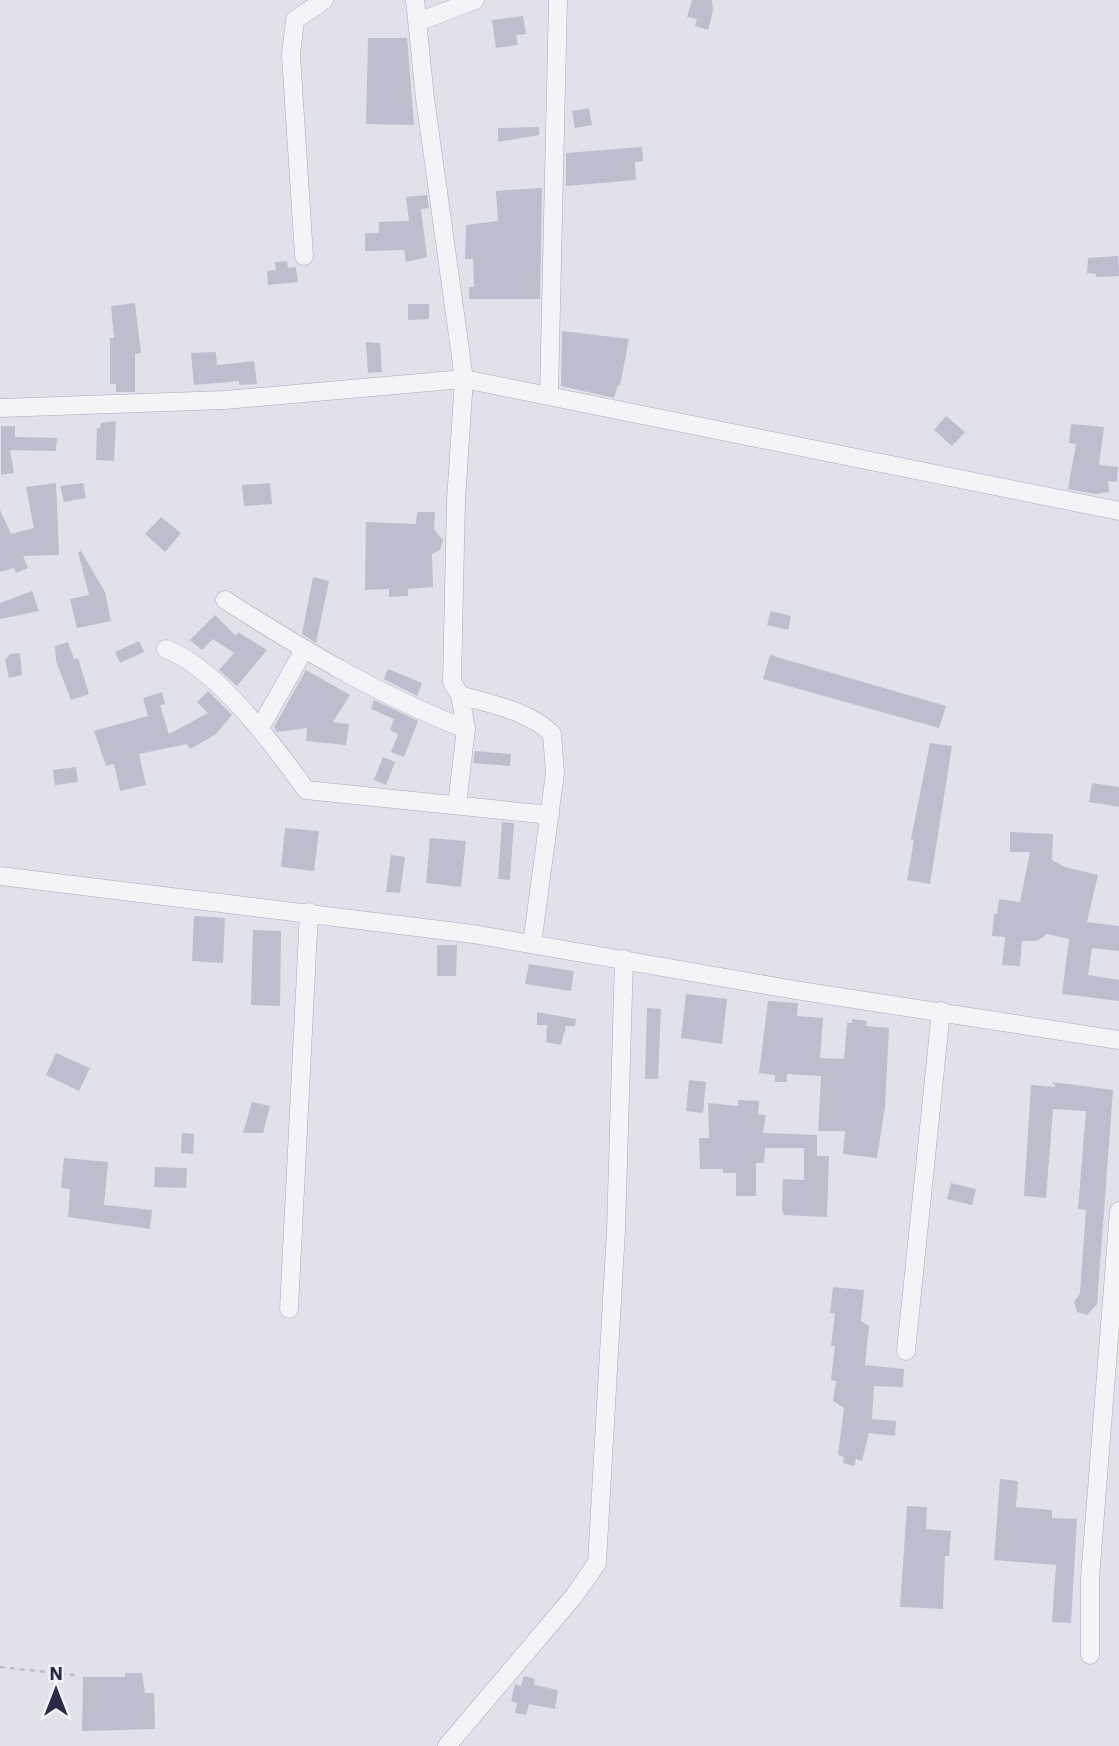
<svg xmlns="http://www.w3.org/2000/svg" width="1119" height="1746" font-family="'IBM Plex Sans',sans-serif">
	<rect width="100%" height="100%" fill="#e0e1ea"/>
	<path fill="#bdbecd" d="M692,0h20l1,11 -5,19 -13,-4 2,-7 -10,-2z
		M523,16l3,18 -10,1 2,10 -22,3 -4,-28z
		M368,38h39l7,87 -48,-1z
		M589,108l3,17 -17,3 -3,-17z
		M539,127v8l-41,7v-14z
		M642,147l1,14 -8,1 1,18 -70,6v-33z
		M542,188l-2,111h-71v-12h5l-1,-28h-8l1,-34 32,-4 -2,-30z
		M427,195l2,13 -8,1 6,48 -21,5 -2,-12 -39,1v-18h14v-11l30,-1 -3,-24z
		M1118,256l1,20 -23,1v-3l-9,-1 1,-15z
		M287,261l1,7 8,-1 2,15 -30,3 -1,-14 9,-1 -1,-8z
		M135,303l6,50 -6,1v38h-19v-8h-6v-46h4l-3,-32z
		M408,304h21v15l-21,1z
		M562,331l67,8 -9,46h-2l-4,13 -53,-12z
		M366,342l14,1 2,29 -14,1z
		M216,352l1,13 37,-4 3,23 -18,1v-4l-45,4 -3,-32z
		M946,416l19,16 -13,14 -18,-16z
		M116,421l-2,40 -18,-1 1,-32h3l1,-5z
		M1071,424l33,3 -5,38 19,2 -1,15 -9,-1 1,11 -14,2 -27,-5 8,-45 -7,-1z
		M1,426h14v11l42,1 -1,13 -46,-1 4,23 -13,2z
		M56,483l3,72 -36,1 5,12 -12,5 -2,-5 -14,4v-62l11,24 23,-6 -8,-41z
		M83,483l3,15 -22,4 -4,-16z
		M270,483l2,21 -28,2 -2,-21z
		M417,512h18l-1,17 9,11 -3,10 -8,4 1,33 -25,2v7l-19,1v-8l-24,1 1,-68 50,2z
		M161,517l20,16 -16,19 -20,-18z
		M81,551l24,41 6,29 -34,7 -7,-29 19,-4 -11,-43z
		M313,577l16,4 -13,62 -14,-9z
		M32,591l7,20 -39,8v-16z
		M771,611l20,5 -3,14 -21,-5z
		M215,615l21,21 2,-4 29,18 -30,36 -18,-16 15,-17 -21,-14 -11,11 -12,-10z
		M139,641l5,11 -24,11 -5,-11z
		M68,642l6,17 4,-1 11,36 -18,6 -15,-39 -1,-15z
		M20,653l2,22 -13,3 -4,-18 5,-6z
		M770,655l176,51 -7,22 -176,-49z
		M388,669l34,14 -5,13 -33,-17z
		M306,670l44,25 -17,27 16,2 -3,21 -40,-4 1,-13 -30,4 -3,-5z
		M208,691l24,24 -17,20 -25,14 -3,-5 -48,10 7,31 -26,6 -6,-27 -8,2 -12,-35 54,-15 -5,-18 19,-6 3,12 -5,1 9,29 39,-21 -11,-11z
		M374,700l44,21 -14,36 -13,-5 7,-18 -8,-4 4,-11 -23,-10z
		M930,743l22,3 -22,138 -23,-4 7,-40 -3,-1z
		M475,751l36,3 -1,12 -37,-3z
		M383,757l12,5 -9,23 -12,-5z
		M76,767l2,15 -23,3 -2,-15z
		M1092,783l27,4v20l-30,-5z
		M502,822l12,1 -4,57 -12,-1z
		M285,828l34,3 -5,40 -33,-4z
		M1010,832l43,2 -1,26 13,7 33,8 -11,47 32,4v25l-27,-3 -4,27 31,5v21l-57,-7 7,-55 -22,-5 -10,7h-15l-2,25 -18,-1 3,-28 -13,-1 2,-22h3l2,-15 21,3 10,-50h-20z
		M430,838l36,3 -5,46 -35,-4z
		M391,855l14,2 -5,36 -14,-1z
		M194,916l31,2 -2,45 -31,-2z
		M253,930l28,1 -1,75 -29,-1z
		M437,945h20l-1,31h-19z
		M529,964l45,7 -3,20 -46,-7z
		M686,994l41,5 -5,45 -41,-6z
		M768,1001l30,2 -1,13 26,2 -3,40 24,1 3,-36h5v-4l15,2 -1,5 23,2 -4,79 -8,51 -34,-4 2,-23h-27l3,-55 -34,-2v8h-12v-7l-16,-2z
		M647,1008l14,1 -3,70h-13z
		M537,1012l39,7 -1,7h-9l-5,19 -15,-3 1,-17h-10z
		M56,1053l34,15 -11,23 -33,-16z
		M689,1080l17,2 -3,31 -17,-2z
		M1052,1082l61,8 -16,214 -10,11 -10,-3 -3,-10 6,-9 6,-83 -8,-1 8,-98 -33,-2 -7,89 -22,-2 7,-111 25,2z
		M738,1100l21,1 -1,13 8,1 -3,18 54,2v21h12l-2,61 -43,-2 -2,-5 1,-31 21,1v-32h-39l-1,15h-8v33h-20v-23h-13v-4h-23l-1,-31h10l-1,-35 30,3z
		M252,1102l18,4 -7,27h-20z
		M182,1133l12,1 -1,20 -12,-1z
		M64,1158l44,4 -4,43 48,5 -2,19 -82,-12 2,-28 -9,-1z
		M155,1167l32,1 -1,20 -32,-1z
		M951,1183l25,6 -4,16 -25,-6z
		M833,1287l31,3 -3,31 8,5 -4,39 39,4 -1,18 -29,-1 -2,33 24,2 -1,15 -26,-3 -7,28 -6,-2 -2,7 -11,-3 1,-6 -6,-2 6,-47 -11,-7 3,-20 -5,-1 4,-34h-4l4,-33h-5z
		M1000,1479l18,2 -2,26 36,3v8l25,1 -6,104 -19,-1 4,-57 -62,-5z
		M907,1506l20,1 -1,22 25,2 -2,25h-4l-2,53 -43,-2z
		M125,1673h17l3,20h9l1,36 -73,2 1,-54h42z
		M524,1676l11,3 -1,6 24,5 -3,19 -26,-5 -3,11 -11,-2 2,-10 -6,-2 4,-17 6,2z"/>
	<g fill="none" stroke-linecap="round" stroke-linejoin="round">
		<g stroke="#a9aab8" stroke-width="19">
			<path id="minor" d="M415,0l10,98 39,281 -8,121 -4,182 8,13c30,9 70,16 92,39l3,39 -23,171
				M418,22l57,-22
				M304,256l-13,-201 4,-35 29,-20
				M549,395l9,-395
				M0,408l225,-8 239,-21 655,132
				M225,600c77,49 155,96 241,129
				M166,649c52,20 108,96 140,141l244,25
				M261,726l43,-76
				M457,804l9,-75 -6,-34
				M0,876l473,58 322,56 324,50
				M289,1309l20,-397
				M906,1351l35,-340
				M1090,1655v-77l29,-367
				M447,1746l127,-150 23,-33 19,-333 8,-271"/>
		</g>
		<path stroke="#bebec9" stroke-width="2.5" stroke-dasharray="5 5" stroke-linecap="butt" d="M0,1667l75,8"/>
		<use href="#minor" stroke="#f3f3f8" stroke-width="18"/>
	</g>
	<g transform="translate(56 1690)" stroke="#f0f1f7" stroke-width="5" paint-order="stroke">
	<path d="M0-5L12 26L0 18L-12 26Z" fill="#282943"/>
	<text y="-10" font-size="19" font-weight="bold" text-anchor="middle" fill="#282943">N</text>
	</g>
</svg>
